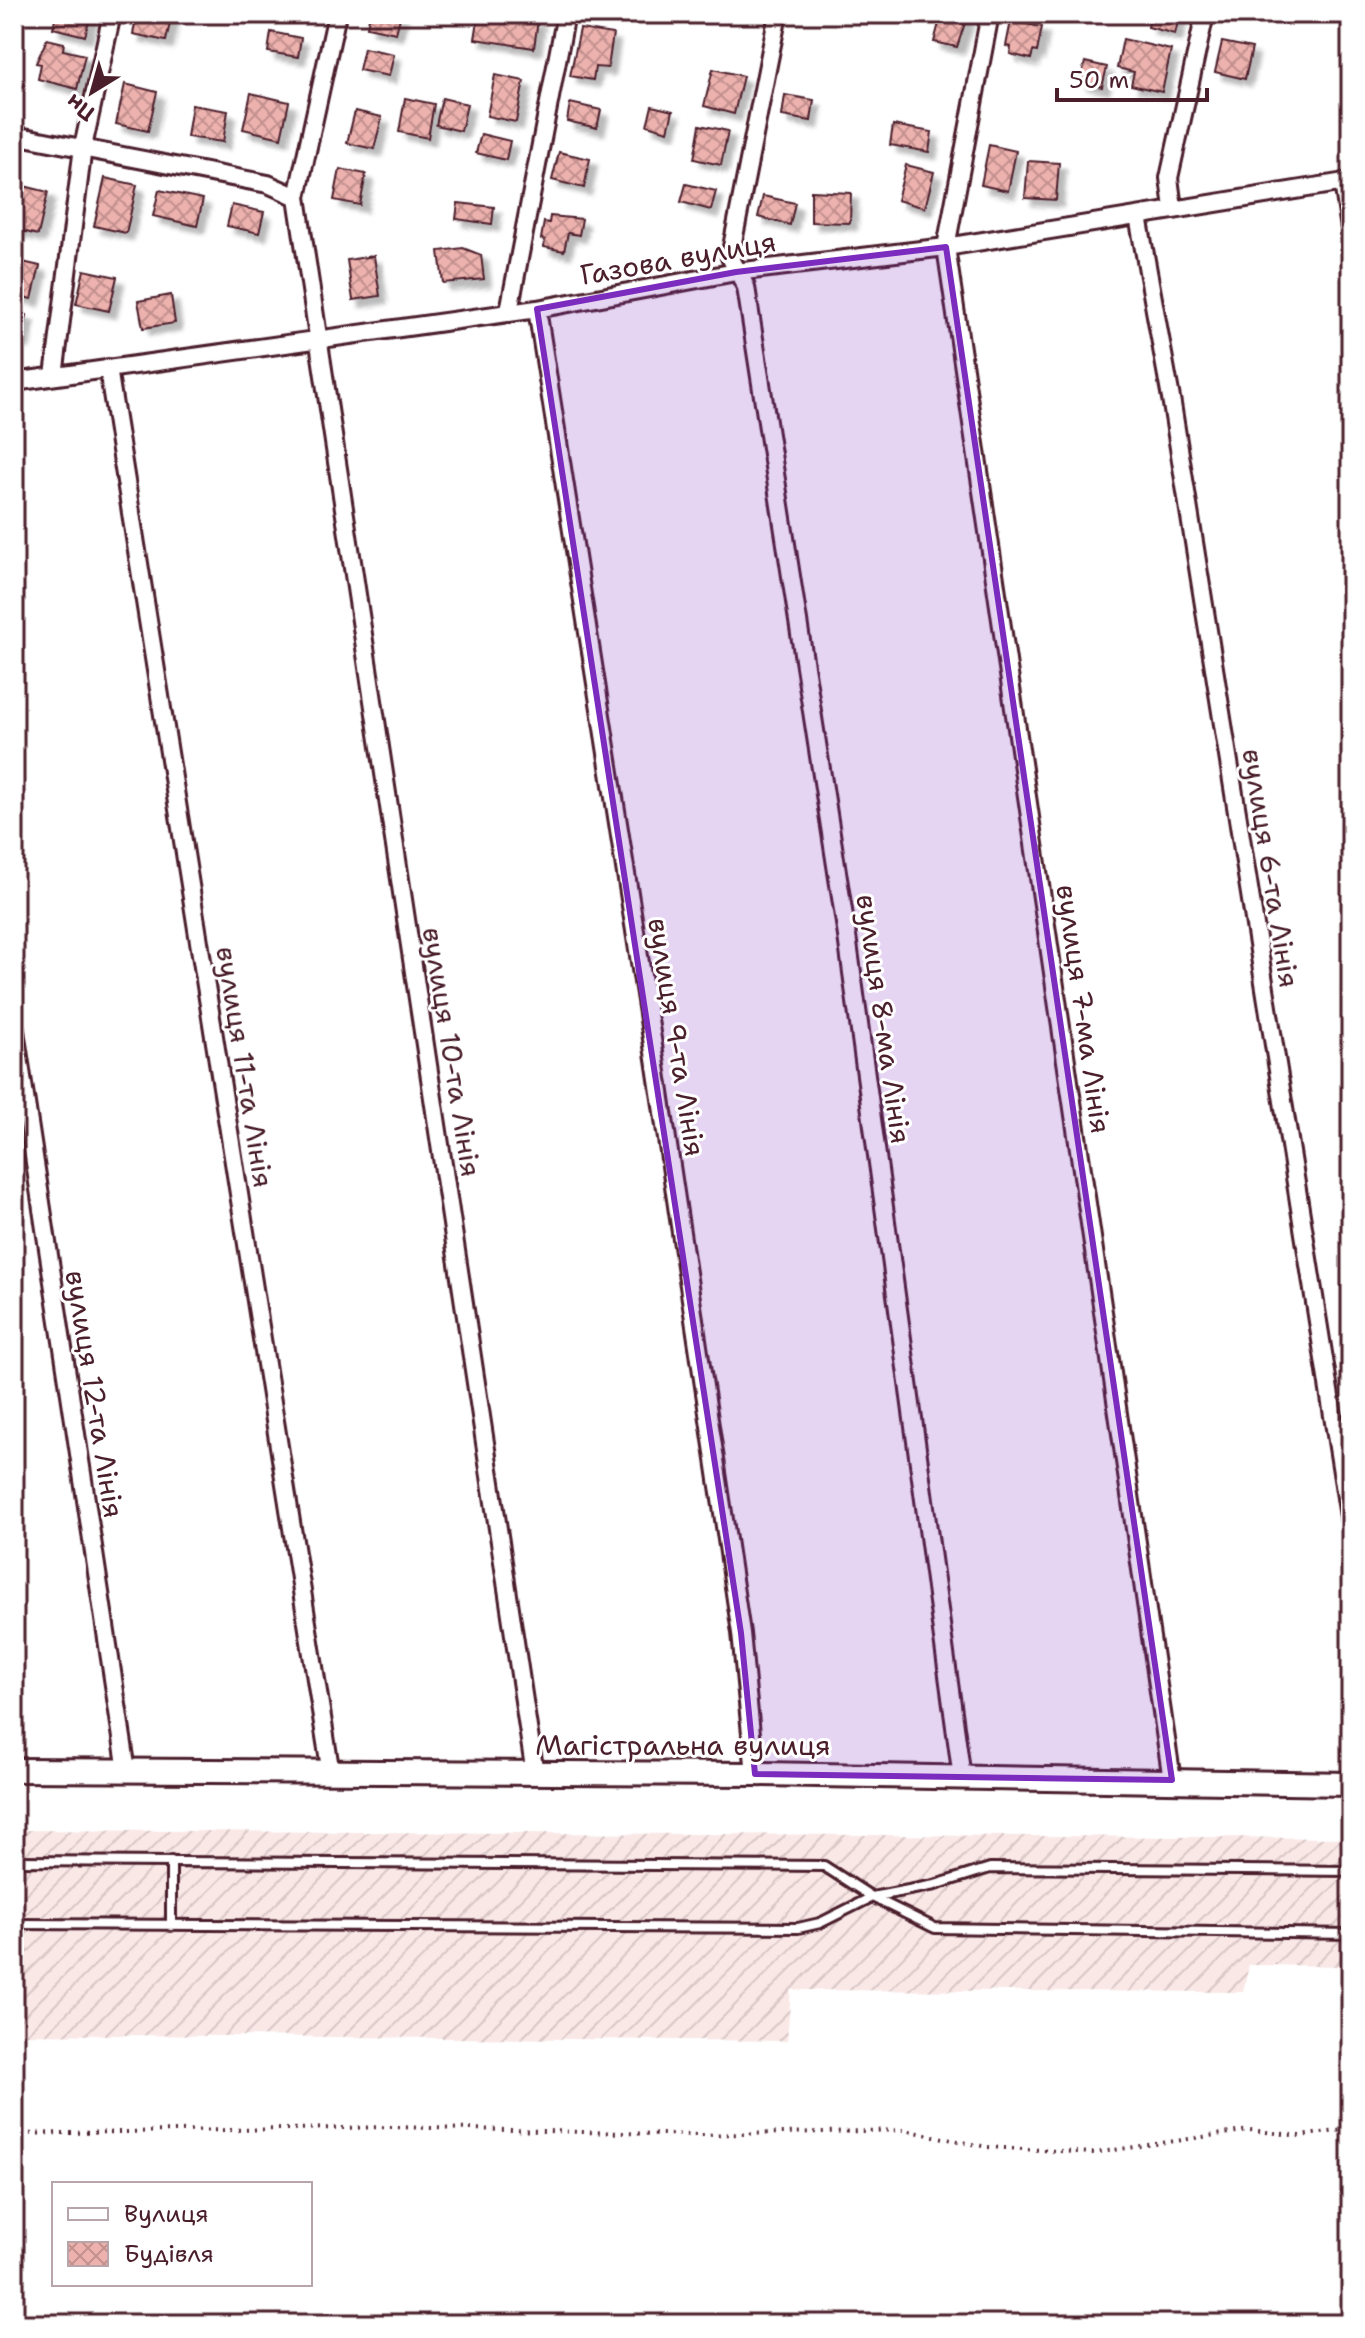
<svg xmlns="http://www.w3.org/2000/svg" width="1365" height="2338" font-family="'Shantell Sans',sans-serif">
	<defs>
		<pattern id="industrial-furrows" width="10" height="10" patternUnits="userSpaceOnUse" patternTransform="scale(2)"><rect width="10" height="10" fill="#fae8e7"/><path d="M-1 1l2-2M0 10L10 0M9 11l2-2" fill="none" stroke="#d8c7c6"/></pattern>
		<pattern id="building-cross-hatch" width="8" height="8" patternUnits="userSpaceOnUse" patternTransform="scale(2)"><rect width="8" height="8" fill="#edb2ae"/><path d="M0 0l8 8M0 8l8-8" fill="none" stroke="#c2908e"/></pattern>
		<filter id="shadow"><feDropShadow dx="7" dy="7" stdDeviation="2" flood-color="#0004"/></filter>
	</defs>
	<rect width="100%" height="100%" fill="#fff"/>
	<filter id="ink" filterUnits="userSpaceOnUse"><feTurbulence type="fractalNoise" baseFrequency=".0125" numOctaves="2"/><feDisplacementMap in="SourceGraphic" scale="16" xChannelSelector="R" yChannelSelector="G"/><feConvolveMatrix kernelMatrix="1 2 1 2 8 2 1 2 1" color-interpolation-filters="sRGB"/></filter>
	<g filter="url(#ink)">
		<path fill="url(#industrial-furrows)" d="M14,1830l1337,8v128l-102,-1 -6,27 -452,-2 -4,51 -773,-7z"/>
		<path fill="url(#building-cross-hatch)" stroke="#4a1f2b" stroke-width="2" filter="url(#shadow)" d="M56,14h35l-6,22 -32,-8z
			M137,14h35l-6,27 -33,-7z
			M370,14h31l-5,19 -29,-6z
			M479,14l59,6 -4,28 -59,-9z
			M935,14h33l-11,33 -23,-5 5,-19 -6,-1z
			M1151,14h29l-5,20 -27,-7z
			M1011,21l31,6 -5,25 -4,-1 -2,8 -21,-5 1,-7 -5,-1z
			M580,29l33,5 -5,34 -13,-1 -2,13 -23,-4z
			M271,32l30,6 -3,19 -30,-5z
			M47,39l17,4 -1,7 22,5 -8,34 -39,-10 3,-15 -5,-1z
			M1123,39l48,11 -9,42 -31,-7 3,-13 -17,-4z
			M1222,42l30,6 -7,31 -30,-7z
			M364,48l30,6 -5,22 -30,-6z
			M1085,62l22,5 -5,20 -22,-5z
			M713,69l30,7 -9,38 -30,-8z
			M495,75l29,6 -8,41 -29,-6z
			M125,84l32,8 -9,39 -32,-7z
			M251,93l38,9 -8,36 -38,-9z
			M785,95l29,5 -3,21 -29,-5z
			M405,98l29,6 -6,34 -29,-6z
			M442,98l25,6 -6,27 -25,-6z
			M570,103l31,7 -4,18 -30,-7z
			M192,105l36,6 -5,31 -36,-5z
			M652,106l21,5 -5,20 -21,-6z
			M355,111l27,6 -8,32 -27,-6z
			M700,125l28,6 -7,34 -27,-6z
			M893,125l39,7 -3,20 -39,-7z
			M481,134l29,7 -4,19 -30,-7z
			M989,145l27,6 -8,40 -27,-6z
			M559,152l31,7 -6,29 -32,-8z
			M1028,161l31,2 -3,37 -31,-2z
			M906,165l28,7 -9,36 -28,-8z
			M340,169l26,5 -6,31 -26,-5z
			M105,178l32,7 -11,48 -32,-7z
			M686,184l30,7 -5,19 -30,-8z
			M20,185l28,7 -10,43 -24,-6z
			M159,190l44,9 -6,27 -44,-10z
			M811,191l40,2 -1,30 -39,-1z
			M763,196l32,7 -5,22 -32,-8z
			M458,203l36,4 -2,17 -36,-5z
			M232,205l32,7 -5,21 -32,-7z
			M550,216l32,3 -3,16 -11,-2 -4,18 -20,-4 1,-7 -4,-1 3,-17 5,1z
			M463,248l18,7 3,24 -41,4 -4,-32z
			M374,256l6,40 -27,4 -6,-40z
			M14,260l26,6 -8,33 -18,-4z
			M84,270l33,7 -8,34 -33,-7z
			M171,295l4,28 -32,5 -5,-27z
			M14,312l13,3 -5,26 -8,-2z"/>
		<g fill="none" stroke-linecap="round" stroke-linejoin="round">
			<g stroke="#4a1f2b" stroke-width="14">
				<path id="lane" d="M14,1861l810,5 48,31 63,31 416,6
					M171,1861v65
					M14,1924l784,4 22,-5 52,-26 63,-12 55,-17 361,3"/>
			</g>
			<g stroke="#4a1f2b" stroke-width="22">
				<path id="street" d="M337,14l-40,183 238,1577
					M778,14l-48,243 16,30 101,649 115,842
					M990,14l-44,233 226,1533
					M14,135l254,49 29,13
					M1343,182l8,54
					M1173,208l-4,-30 36,-164
					M1138,216l34,188 179,1125
					M537,309l115,730 89,594 14,141
					M509,311l57,-297
					M108,368l223,1406
					M54,376l29,-229 29,-133
					M14,382l523,-73 199,-37 210,-25 405,-66
					M14,1024l113,747"/>
			</g>
			<g stroke="#4a1f2b" stroke-width="28">
				<path id="secondary" d="M14,1770l741,4 596,10"/>
			</g>
			<path stroke="#4a1f2b" stroke-width="4" stroke-dasharray="2 6" stroke-linecap="butt" d="M14,2134l379,-7 307,8 205,-5 82,17 107,6 156,-23 50,6 51,-7"/>
			<use href="#lane" stroke="#fff" stroke-width="8"/>
			<use href="#street" stroke="#fff" stroke-width="16"/>
			<use href="#secondary" stroke="#fff" stroke-width="22"/>
		</g>
	</g>
	<path fill="#7b2cbf" fill-opacity="0.2" stroke="#7b2cbf" stroke-width="6" stroke-linejoin="round" d="M946,247l226,1533 -417,-6 -14,-141 -204,-1324 199,-37z"/>
	<g text-anchor="middle" dominant-baseline="central" stroke-width="6" stroke-linejoin="round" paint-order="stroke">
		<g font-size="28" fill="#4a1f2b" stroke="#fff">
			<text transform="translate(678 258) rotate(-10)">Газова вулиця</text>
			<text transform="translate(1271 868) rotate(81)">вулиця 6-та Лінія</text>
			<text transform="translate(1084 1009) rotate(82)">вулиця 7-ма Лінія</text>
			<text transform="translate(884 1019) rotate(82)">вулиця 8-ма Лінія</text>
			<text transform="translate(677 1037) rotate(81)">вулиця 9-та Лінія</text>
			<text transform="translate(452 1052) rotate(81)">вулиця 10-та Лінія</text>
			<text transform="translate(245 1067) rotate(81)">вулиця 11-та Лінія</text>
			<text transform="translate(95 1394) rotate(81)">вулиця 12-та Лінія</text>
			<text x="683" y="1745">Магістральна вулиця</text>
		</g>
	</g>
	<rect width="1365" height="2338" fill="none" stroke="#fff" stroke-width="48"/>
	<rect x="24" y="24" width="1317" height="2290" fill="none" stroke="#4a1f2b" stroke-width="3" filter="url(#ink)"/>
	<rect x="52" y="2182" width="260" height="104" fill="#ffffff" stroke="#b7a5aa" stroke-width="2"/>
	<rect x="68" y="2208" width="40" height="12" fill="#ffffff" stroke="#b7a5aa" stroke-width="2"/>
	<text x="124" y="2222" font-size="24" fill="#4a1f2b">Вулиця</text>
	<rect x="68" y="2242" width="40" height="24" fill="url(#building-cross-hatch)" stroke="#b7a5aa" stroke-width="2"/>
	<text x="124" y="2262" font-size="24" fill="#4a1f2b">Будівля</text>
	<g transform="translate(92 92) rotate(217)" stroke="#ffffff" stroke-width="6" paint-order="stroke">
	<path d="M0-6L14 30L0 20L-14 30Z" fill="#4a1f2b"/>
	<text y="-12" font-size="22" font-weight="bold" text-anchor="middle" fill="#4a1f2b">Пн</text>
	</g>
	<path d="M1057 88v12h150v-12" fill="none" stroke="#4a1f2b" stroke-width="4"/>
	<text x="1069" y="88" font-size="24" fill="#4a1f2b" stroke="#ffffff" stroke-width="6" paint-order="stroke">50 m</text>
</svg>
